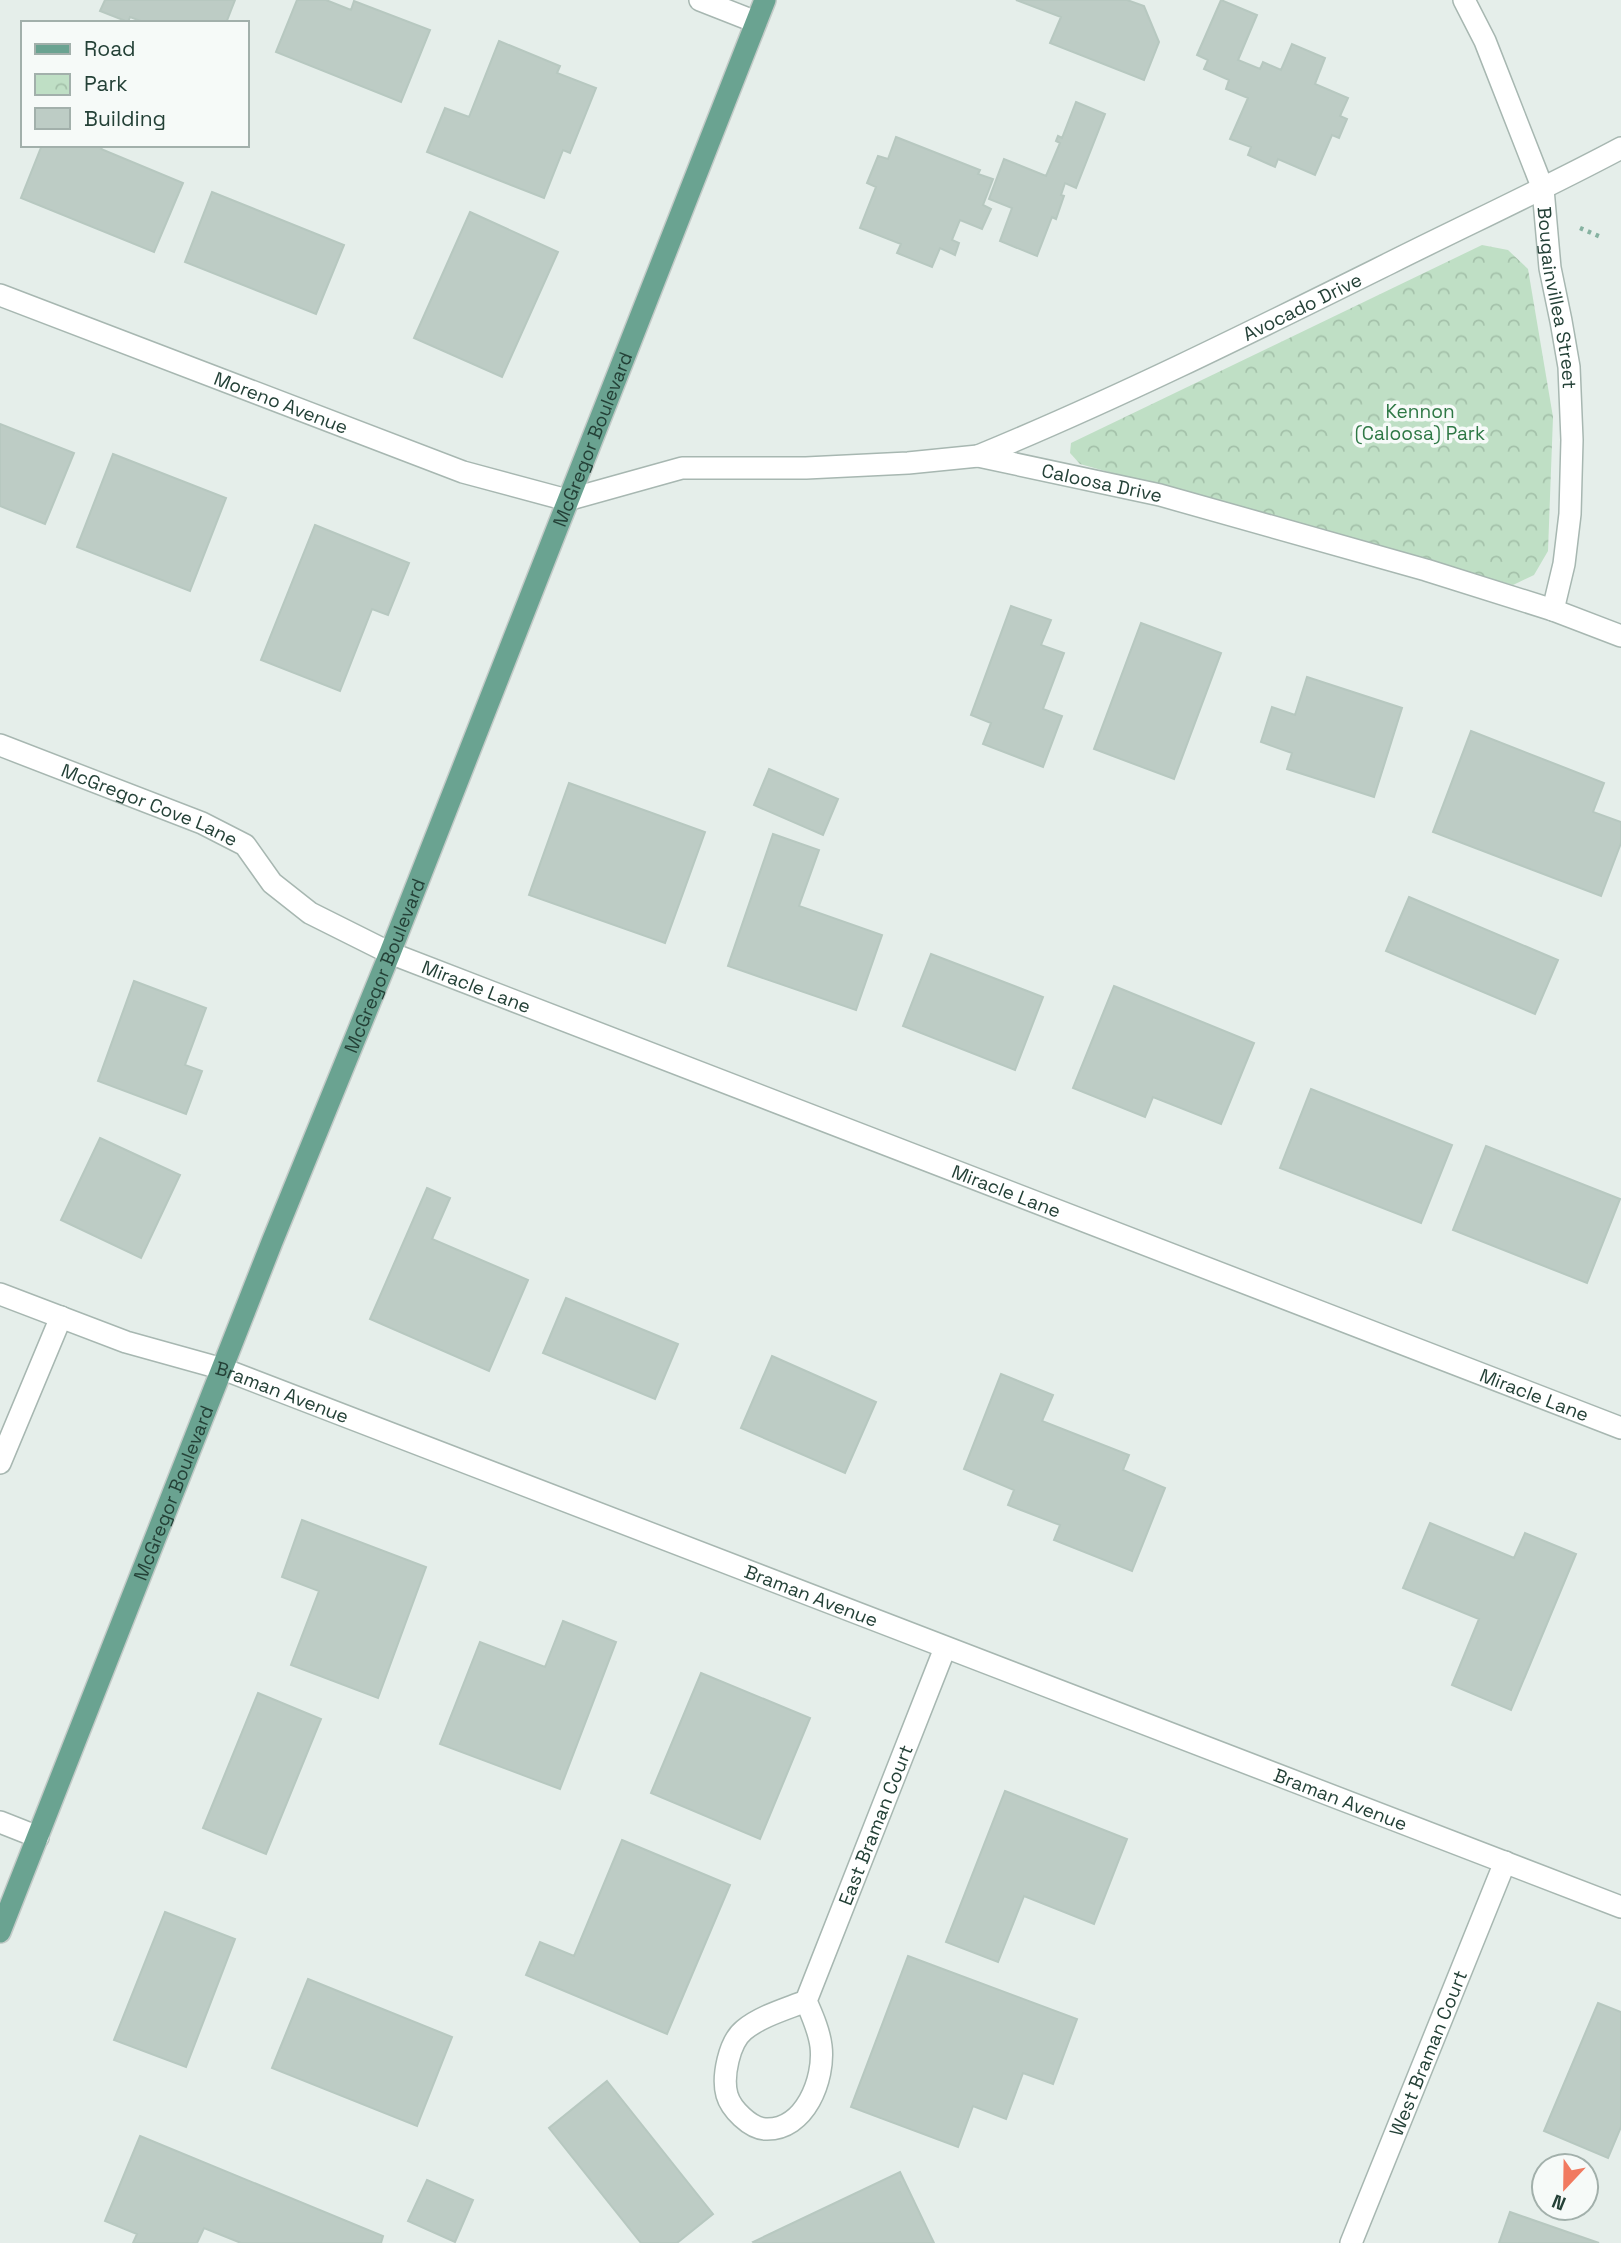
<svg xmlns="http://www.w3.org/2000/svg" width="1621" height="2243" font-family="'Space Grotesk',sans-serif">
	<defs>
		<pattern id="park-crowns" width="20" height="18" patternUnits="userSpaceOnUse" patternTransform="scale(1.75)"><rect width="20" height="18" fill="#bfdfc5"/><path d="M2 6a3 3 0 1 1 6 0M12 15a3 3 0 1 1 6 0" fill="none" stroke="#a4c1aa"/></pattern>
	</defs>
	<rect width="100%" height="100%" fill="#e5eeea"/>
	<path fill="url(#park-crowns)" d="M1482,245l26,5 20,19 25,148 -5,134 -14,24 -21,10 -433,-121 -10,-11 1,-10z"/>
	<path fill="#bdccc5" stroke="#b7c8c0" stroke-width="2" d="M105,0h130l-9,23h-80l-16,-6 -2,5 -28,-11z
		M297,0h29l25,10 3,-9 76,29 -29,72 -125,-50z
		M1016,0h111l17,6 15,36 -15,38 -94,-37 11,-26z
		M1221,0l36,15 -19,45 22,9 3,-7 18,8 11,-26 33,14 -10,26 33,14 -8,18 7,3 -8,19 -7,-3 -17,40 -37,-16 -3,8 -27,-12 3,-8 -21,-8 18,-41 -22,-9 3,-9 -25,-11 4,-9 -11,-5z
		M499,41l61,25 -3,7 39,15 -26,65 -7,-3 -19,48 -117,-46 18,-44 24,9z
		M1076,102l29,12 -29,74 -11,-5 -4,12 3,1 -8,23 -4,-2 -15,39 -37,-15 12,-33 -23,-9 15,-40 42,17 14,-33 -4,-2 2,-5 4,2z
		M896,137l84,33 -2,4 15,5 -10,26 8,4 -9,20 -22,-9 -8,20 7,3 -4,12 -15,-7 -8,19 -35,-14 4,-9 -41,-16 16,-41 -9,-4 11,-27 10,3z
		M42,145h61l-2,4 82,34 -29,69 -133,-54z
		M212,192l132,53 -28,69 -131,-52z
		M470,212l88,40 -56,125 -88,-39z
		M0,424l74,29 -29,71 -45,-18z
		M113,454l113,44 -36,93 -113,-44z
		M315,525l94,38 -21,52 -16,-6 -32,82 -79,-31z
		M1011,606l40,14 -10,25 23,8 -21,56 19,7 -19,51 -60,-23 8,-21 -20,-8z
		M1141,623l80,30 -47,126 -80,-30z
		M1307,677l95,31 -28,89 -87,-28 5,-16 -31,-11 11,-35 23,8z
		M1471,731l133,52 -11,29 28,10v21l-20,53 -168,-64z
		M769,769l69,30 -15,36 -69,-30z
		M569,783l136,49 -40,111 -136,-48z
		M773,834l46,16 -20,56 83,29 -26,75 -128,-44z
		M1409,897l149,63 -23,54 -149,-63z
		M931,954l112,43 -28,73 -112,-44z
		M134,981l72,27 -21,57 17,6 -16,43 -88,-33z
		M1114,986l140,57 -33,81 -68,-27 -8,20 -72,-29z
		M1311,1089l141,56 -31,78 -141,-55z
		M100,1138l80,37 -39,83 -80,-38z
		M1486,1146l134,53 -33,84 -134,-53z
		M427,1188l23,10 -18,41 96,41 -39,91 -119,-52z
		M566,1298l112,46 -23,55 -112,-46z
		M772,1356l104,46 -31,71 -104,-45z
		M1001,1374l52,21 -11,26 87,34 -6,15 42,18 -33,83 -78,-31 6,-15 -52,-20 6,-15 -50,-21z
		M302,1520l124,47 -48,131 -87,-33 28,-74 -37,-14z
		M1430,1523l84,35 11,-25 51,21 -65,156 -59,-25 27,-66 -76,-31z
		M563,1621l53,21 -56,147 -120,-45 40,-102 65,25z
		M701,1673l109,45 -50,121 -109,-46z
		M258,1693l63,26 -55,135 -63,-26z
		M1005,1791l122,48 -33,85 -70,-28 -26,66 -52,-20z
		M622,1840l108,45 -63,149 -141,-59 14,-33 34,14z
		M165,1912l70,27 -49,128 -72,-27z
		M908,1956l169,63 -24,65 -30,-11 -17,46 -33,-13 -15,41 -107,-40z
		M308,1979l144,58 -35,89 -145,-58z
		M1598,2003l23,9v115l-13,31 -64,-27z
		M607,2081l106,133 -36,29h-36l-92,-115z
		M140,2136l243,100 -2,7h-140l-37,-15 -7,15h-64l4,-9 -32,-13z
		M900,2172l34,71h-180l-1,-1z
		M427,2180l46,20 -18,42 -47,-21z
		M1510,2212l89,31h-100z"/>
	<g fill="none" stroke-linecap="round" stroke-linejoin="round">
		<g stroke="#a7b7b1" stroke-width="24">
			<g id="minor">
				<path d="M700,0l56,22"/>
				<path id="s1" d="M1464,0l21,41 58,148 7,79 11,53 8,46 3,73 -2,74 -6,50 -11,46"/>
				<path id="s2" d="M0,295l463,177 104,28 115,-32h124l102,-5 70,-7 182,39 266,75 127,40 68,26"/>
				<path id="s3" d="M978,456c141,-58 277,-126 414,-194 76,-38 154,-74 229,-114"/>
				<path id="s4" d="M0,745l202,78 43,22 27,38 38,30 80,40 1231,475"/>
				<path id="s5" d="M0,1294l126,48 97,27 1398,538"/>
				<path d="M0,1463l61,-146"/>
				<path d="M0,1822l38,15"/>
				<path id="s6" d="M806,2001c-20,8 -45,15 -62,29 -15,12 -22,47 -17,65 4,14 23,33 38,34 40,2 60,-50 56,-83 -2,-16 -9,-31 -15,-45l139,-353"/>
				<path id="s7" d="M1351,2243l154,-381"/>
			</g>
		</g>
		<g stroke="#c2cac7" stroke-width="24">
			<g id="major">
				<path id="s8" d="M0,1932l272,-690 118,-289 375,-953"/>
			</g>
		</g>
		<path stroke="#86b2a1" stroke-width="4.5" stroke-dasharray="3.5 5" stroke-linecap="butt" d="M1580,228l21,9"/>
		<use href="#minor" stroke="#fff" stroke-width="21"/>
		<use href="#major" stroke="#6aa391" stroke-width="21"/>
	</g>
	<g text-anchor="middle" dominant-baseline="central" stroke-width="7" stroke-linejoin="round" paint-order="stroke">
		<g font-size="19" fill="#244137" stroke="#f6faf8">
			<text stroke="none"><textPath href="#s1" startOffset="315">Bougainvillea Street</textPath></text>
			<text stroke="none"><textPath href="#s3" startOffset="357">Avocado Drive</textPath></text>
			<text stroke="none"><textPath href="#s2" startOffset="301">Moreno Avenue</textPath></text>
			<text stroke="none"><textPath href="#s8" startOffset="1606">McGregor Boulevard</textPath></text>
			<text stroke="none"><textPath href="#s2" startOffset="1146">Caloosa Drive</textPath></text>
			<text stroke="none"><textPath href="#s4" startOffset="161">McGregor Cove Lane</textPath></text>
			<text stroke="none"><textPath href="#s8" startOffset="1040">McGregor Boulevard</textPath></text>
			<text stroke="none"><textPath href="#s4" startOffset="542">Miracle Lane</textPath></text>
			<text stroke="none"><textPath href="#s4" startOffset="1110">Miracle Lane</textPath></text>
			<text stroke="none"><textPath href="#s5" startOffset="299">Braman Avenue</textPath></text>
			<text stroke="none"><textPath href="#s4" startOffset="1676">Miracle Lane</textPath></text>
			<text stroke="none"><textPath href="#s8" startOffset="472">McGregor Boulevard</textPath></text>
			<text stroke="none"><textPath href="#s5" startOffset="866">Braman Avenue</textPath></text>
			<text stroke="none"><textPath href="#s5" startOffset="1433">Braman Avenue</textPath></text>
			<text stroke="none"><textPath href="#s6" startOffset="541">East Braman Court</textPath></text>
			<text stroke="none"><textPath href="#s7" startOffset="205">West Braman Court</textPath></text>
		</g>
		<g font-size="19" fill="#2e7845" stroke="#f6faf8">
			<text x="1420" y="411">Kennon<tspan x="1420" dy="22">(Caloosa) Park</tspan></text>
		</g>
	</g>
	<rect x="21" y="21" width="228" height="126" fill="#f6faf8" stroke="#a2b0ab" stroke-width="2"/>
	<rect x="35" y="44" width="35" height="10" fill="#6aa391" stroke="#a2b0ab" stroke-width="2"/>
	<text x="84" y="56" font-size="21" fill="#244137">Road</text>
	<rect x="35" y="74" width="35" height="21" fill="url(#park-crowns)" stroke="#a2b0ab" stroke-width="2"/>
	<text x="84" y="91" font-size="21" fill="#244137">Park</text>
	<rect x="35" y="108" width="35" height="21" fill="#bdccc5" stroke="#a2b0ab" stroke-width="2"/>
	<text x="84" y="126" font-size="21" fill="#244137">Building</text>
	<g transform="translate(1565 2187) rotate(202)"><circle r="33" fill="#f6faf8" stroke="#a2b0ab" stroke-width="2"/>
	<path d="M0-5L12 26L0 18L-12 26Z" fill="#f17a60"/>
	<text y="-10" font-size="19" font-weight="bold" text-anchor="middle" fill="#244137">N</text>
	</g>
</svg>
